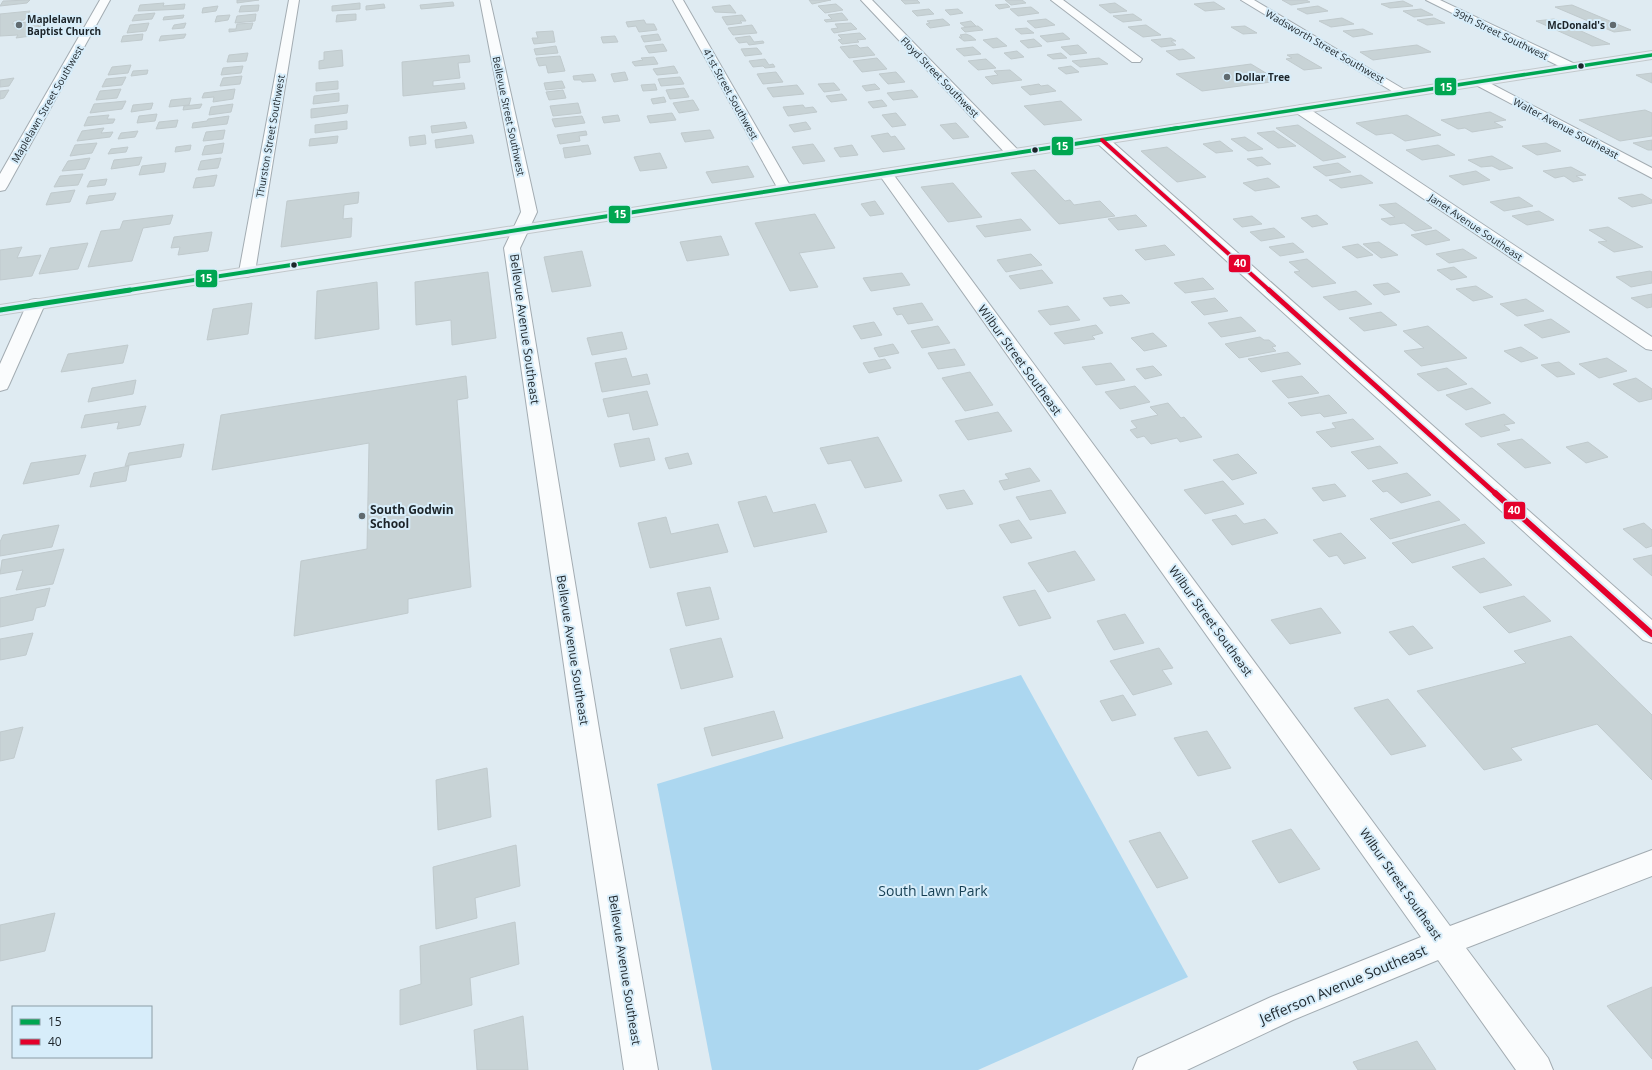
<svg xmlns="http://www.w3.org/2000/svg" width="1652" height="1070" font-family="'Open Sans',sans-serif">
	<rect width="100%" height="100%" fill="#dfebf2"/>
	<path fill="#acd7f0" d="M1021,675l167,302 -210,93h-266l-55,-286z"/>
	<path fill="#c8d3d6" stroke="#c0cacd" d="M30,0l-3,3 -27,3 3,-5z
		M237,0h22l-22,3z
		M809,0h22l-19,4z
		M901,0h16l3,3 -15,1z
		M1005,0h17l4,3 -15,2z
		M1282,0h24l4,2 -19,3z
		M1403,1l10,5 -23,2 -9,-4z
		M453,2l1,4 -33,3 -1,-4z
		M1214,2l11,7 -20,2 -11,-7z
		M164,3l-1,3 22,-2 -1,5 -46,2 2,-6z
		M360,3v6l-28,2v-5z
		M1115,3l12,8 -17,2 -11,-8z
		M384,4l1,4 -19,2v-4z
		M836,4l7,6 -18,3 -7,-7z
		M1007,4l3,3 -11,2 -4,-4z
		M259,5l-1,6 -19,1 2,-6z
		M730,5l6,8 -21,-1 -3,-5z
		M1572,5l59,25 -17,2 -59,-25z
		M218,6l-2,5 -14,2 1,-5z
		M1318,6l10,5 -21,3 -10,-5z
		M1031,7l8,6 -21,3 -8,-7z
		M929,9l5,5 -17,2 -5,-5z
		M958,9l5,4 -13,2 -5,-5z
		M1421,9l12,6 -19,2 -11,-6z
		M30,11l-6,9 -10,1 -2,3 30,-4 -4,6h3l-2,4h-4l-4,6 -15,2 2,-3 -18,1v-22z
		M155,13l-3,6 -20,2 3,-6z
		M842,13l6,7 -22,2 -2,-2 8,-1 -4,-4z
		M256,14l-1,7 -20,2 2,-7z
		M356,14v6l-20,2 1,-7z
		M1133,14l9,6 -19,2 -10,-6z
		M184,15l-1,3 -20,2 1,-3z
		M230,15l-2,5 -13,2 2,-6z
		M742,15l4,6h-6l2,2 -15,2 -5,-8z
		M1342,18l12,6 -23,3 -12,-6z
		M1434,18l11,5 -18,2 -10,-5z
		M943,19l7,6 -20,3 -4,-4 4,-1 -3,-2z
		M1046,19l9,6 -20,3 -8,-7z
		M1554,19l56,25 -18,2 -56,-25z
		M644,20l2,4h8l3,6 -18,2 -3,-6 -8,1 -2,-5z
		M971,21l5,5 -11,1 -5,-4z
		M149,23l-3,8 -19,2 3,-8z
		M186,23l-2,5 -12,1 2,-4z
		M253,23l-2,6 -22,3v-3h7l1,-5z
		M851,23l6,6 -23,4 -3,-4 7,-1 -3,-4z
		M752,25l5,8 -24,2 -5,-7z
		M1146,25l15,10 -18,2 -15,-10z
		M978,26l5,4 -18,2 -4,-4z
		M1245,26l12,7 -14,1 -12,-7z
		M1027,28l7,5 -13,1 -6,-5z
		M1363,29l10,5 -20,3 -10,-6z
		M553,31l2,11 -21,2 -2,-6h6l-2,-6z
		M860,33l6,6 -9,1 2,2 -17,2 -4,-4 4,-1 -4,-4z
		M1063,33l7,6 -23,3 -7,-6z
		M143,34l-1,6 -21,2 2,-6z
		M186,34l-2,4 -25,3 2,-5z
		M658,34l3,6 -17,2 -3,-6z
		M966,34l5,2 5,4 -12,1 -5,-4h3l-2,-2z
		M615,36l3,6 -15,1 -2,-6z
		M750,36l4,6 9,-1 1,2 -15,2 -2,-3 -8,1 -4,-5z
		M997,38l10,8 -14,2 -10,-8z
		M1171,38l5,3h-5l5,4 -15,2 -10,-7z
		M1034,39l8,7 -14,2 -8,-7z
		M663,44l4,7 -18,2 -4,-7z
		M857,45l3,3 8,-1 7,8 -26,3 -9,-11z
		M1078,45l9,8 -17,2 -9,-8z
		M1417,45l14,7 -58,8 -13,-8z
		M556,46l2,7 -22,2 -2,-6z
		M973,47l8,7 -17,2 -8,-7z
		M757,48l5,6 -17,2 -4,-7z
		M1183,49l12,9 -16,2 -13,-9z
		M342,50l1,16 -24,3v-8l5,-1v-8z
		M1017,51l7,6 -13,2 -7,-6z
		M248,53l-2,8 -19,1 2,-7z
		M1061,53l6,5 -14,1 -6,-4z
		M1298,54l24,14 -18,2 -18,-11 6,-1 -5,-3z
		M469,55l1,7 -12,1 2,15 -27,3v5l31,-3 1,6 -62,7 -1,-34z
		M560,56l5,15 -17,2 -2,-8 -7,1 -3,-8z
		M654,57l4,7 -23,2 -3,-4 11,-2 -2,-2z
		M877,58l10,11 -25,3 -9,-11z
		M1099,58l9,6 -28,3 -8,-6z
		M765,59l4,6 4,-1 2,3 -10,1 -2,-2 -10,1 -4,-6z
		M986,59l10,9 -18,2 -10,-9z
		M1251,64l28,17 -77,10 -26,-17z
		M131,65l-3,8 -20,2 4,-8z
		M243,66l-2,7 -20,2 2,-7z
		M674,66l4,7 -21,2 -4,-6z
		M1071,66l8,6 -13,2 -8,-6z
		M148,70l-1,4 -16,2 2,-5z
		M1010,70l12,10 -30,4 -7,-7 13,-2 -4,-4z
		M625,72l3,8 -14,2 -3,-8z
		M776,72l7,10 -20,2 -6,-10z
		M896,72l9,10 -17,2 -9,-10z
		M1652,73v10l-16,-8z
		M593,74l3,7 -14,1 -1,-2h-7l-1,-4z
		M242,76l-2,8 -20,2 3,-8z
		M126,77l-4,8 -20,2 4,-8z
		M680,77l4,7 -23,2 -3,-7z
		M14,78l-5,8 -9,1v-7z
		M338,81v8l-22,2v-8z
		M562,81l3,7 -19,2 -2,-7z
		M834,83l6,7 -16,2 -6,-8z
		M655,84l2,6 -14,1 -2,-6z
		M875,84l5,5 -14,2 -4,-5z
		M1039,84l2,2 7,-1 8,6 -26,4 -9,-8z
		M797,85l7,9 -31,3 -6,-9z
		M684,88l5,9 -19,2 -4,-9z
		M121,89l-4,9 -21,2 4,-9z
		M235,89l-2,10 -20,3 1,-5 -12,1 2,-5z
		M9,90l-5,8 -4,1v-8z
		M563,90l3,8 -17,2 -3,-8z
		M912,90l6,7 -25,3 -6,-7z
		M339,93v8l-26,3 1,-8z
		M842,94l5,6 -16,2 -5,-6z
		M664,97l2,5 -13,2 -2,-5z
		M191,98l-2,7 -20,2 2,-7z
		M693,100l6,10 -20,3 -6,-10z
		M882,100l5,6 -14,2 -5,-6z
		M126,101l-4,8 -32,4 4,-9z
		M1061,101l21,19 -38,5 -20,-19z
		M153,103l-2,6 -20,3 2,-7z
		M578,103l3,10 -28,3 -3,-10z
		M202,104l-2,4 -17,2 1,-4z
		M233,104l-2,8 -22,3 2,-8z
		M348,105l-1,8 -36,5v-9z
		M803,105l2,3 8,-1 4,5 -29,4 -5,-9z
		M1645,110l7,3v23l-32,5 -41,-21z
		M1490,112l16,8 -12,2 9,5 -31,5 -7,-4 -7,1 -17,-9z
		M672,113l4,7 -26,3 -3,-7z
		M896,113l10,12 -14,2 -10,-12z
		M157,114l-2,7 -18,2 2,-7z
		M109,115l-2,4h8l-2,4 -29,3 4,-9z
		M618,115l2,6 -16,2 -2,-6z
		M1407,115l34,20 -36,6 -13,-8 -16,2 -20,-12z
		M229,116l-2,8 -35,4 1,-5 14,-2 1,-2z
		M582,116l3,7 -30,4 -3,-8z
		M178,120l-2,7 -20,2 3,-7z
		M347,121v8l-32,4v-8z
		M465,122l2,6 -35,5 -1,-7z
		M806,122l5,7 -17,3 -5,-7z
		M956,123l13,14 -16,2 -13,-14z
		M1298,125l48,32 -23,4 -47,-33z
		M104,128l-3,5 12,-1 -3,5 -33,4 5,-10z
		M225,130l-2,9 -20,2 3,-9z
		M710,130l4,8 -29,4 -4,-9z
		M138,131l-3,6 -17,2 3,-6z
		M586,131l1,4 -8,1 1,5 -20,3 -3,-9z
		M1274,131l22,15 -18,2 -21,-15z
		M888,133l3,4 4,-1 10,13 -22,3 -12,-16z
		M425,135l1,9 -16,2 -1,-9z
		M472,135l2,8 -38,5 -1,-8z
		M338,136l-1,7 -28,3 1,-7z
		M1245,137l18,12 -15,2 -17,-12z
		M1652,140v10h-4l-15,-7z
		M1220,141l13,10 -17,2 -13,-9z
		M97,143l-5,10 -22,3 5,-11z
		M224,143l-2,10 -20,2 3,-9z
		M1546,143l15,8 -24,4 -15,-9z
		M813,144l12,17 -22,3 -11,-17z
		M191,145l-1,5 -15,2 1,-5z
		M588,145l3,9 -26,4 -2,-10z
		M852,145l6,10 -18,2 -6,-9z
		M1438,145l17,10 -33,5 -16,-10z
		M128,147l-2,5 -18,2 3,-5z
		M1167,147l39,30 -29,5 -36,-31z
		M660,153l7,15 -27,3 -6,-14z
		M1492,156l21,12 -13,2 -8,-4 -11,1 -13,-7z
		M142,157l-3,8 -28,4 3,-9z
		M1262,157l9,7 -14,2 -10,-7z
		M90,158l-5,11 -23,2 6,-10z
		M221,158l-3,10 -20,2 3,-9z
		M166,163l-2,9 -25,3 3,-9z
		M1338,163l13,9 -25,4 -13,-9z
		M748,166l6,11 -42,6 -6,-11z
		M1571,167l15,8 -10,1 7,4 -10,2 -9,-6 -9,2 -12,-7z
		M1035,170l30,31 5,-1 4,5 26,-4 15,15 -56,8 -48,-51z
		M1476,171l14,9 -27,5 -14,-9z
		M83,174l-5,11 -24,2 6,-11z
		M217,175l-3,11 -21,2 3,-10z
		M1361,175l12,8 -32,5 -12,-8z
		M1268,178l12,9 -25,4 -12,-8z
		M107,179l-2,6 -18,2 3,-6z
		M953,183l29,34 -34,5 -27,-35z
		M75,190l-5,12 -24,3 5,-12z
		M359,192l-1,11 -14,2 -1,14 9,-1 -1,19 -70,10 6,-46z
		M116,193l-3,7 -27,4 3,-8z
		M1642,194l10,6v3l-20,4 -14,-9z
		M1519,197l14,9 -29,5 -14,-9z
		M875,201l9,13 -14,2 -9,-12z
		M1396,203l36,25 -17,3 -11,-8 -14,2 -9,-6 14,-2 -16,-12z
		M1539,211l15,9 -27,5 -15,-9z
		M815,214l20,34 -36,5 19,34 -28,4 -35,-68z
		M173,215l-3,9 -27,4 -11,33 -44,6 13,-36 19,-2 3,-8z
		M1136,215l11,11 -29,4 -10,-11z
		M1317,215l11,9 -16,3 -11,-9z
		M1252,216l10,8 -20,3 -9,-8z
		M1021,219l10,11 -46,7 -9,-11z
		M1608,227l35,20 -29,5 -16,-10 9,-1 -18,-11z
		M1274,228l11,9 -24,4 -11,-9z
		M1436,230l14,10 -24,5 -15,-10z
		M212,232l-4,19 -30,4 2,-8 -9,1 3,-11z
		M721,236l8,19 -42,6 -7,-19z
		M1379,242l19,13 -17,3 -18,-14z
		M88,243l-10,26 -39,5 11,-26z
		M1293,243l11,9 -24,4 -11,-9z
		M1358,244l15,11 -16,3 -15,-11z
		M1165,245l10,10 -30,5 -10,-10z
		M22,247l-5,11 24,-3 -9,21 -32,4v-30z
		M1463,249l14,9 -28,5 -13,-9z
		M582,251l9,35 -39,6 -8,-35z
		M1031,254l11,11 -36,7 -9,-12z
		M1307,259l29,24 -24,4 -18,-15 6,-1 -11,-9z
		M1454,267l13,10 -16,3 -14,-10z
		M1042,270l11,13 -33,6 -11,-13z
		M1650,271l2,1v11l-21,4 -15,-10z
		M488,272l8,66 -44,7 -1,-25 -35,5 -1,-43z
		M902,273l8,12 -39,6 -8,-13z
		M1203,278l11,11 -29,4 -11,-10z
		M377,282l2,47 -64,10 2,-48z
		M1388,283l12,9 -16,3 -11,-10z
		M1476,286l17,11 -20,4 -17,-12z
		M1356,291l16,13 -33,6 -16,-13z
		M1652,294v13l-5,1 -16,-10z
		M1122,295l8,8 -20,3 -7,-8z
		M1215,298l13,13 -24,4 -13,-13z
		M1526,299l18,12 -27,5 -17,-12z
		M252,303l-4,31 -41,6 6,-31z
		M922,303l11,17 -25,4 -6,-10 -5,1 -4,-7z
		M1068,306l12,14 -30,5 -12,-14z
		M1381,312l16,13 -33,6 -15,-13z
		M1241,317l15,14 -35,6 -13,-14z
		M1551,319l19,13 -28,6 -18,-13z
		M874,322l8,13 -21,4 -8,-13z
		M1096,325l7,8 -11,3 3,3 -31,5 -10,-11z
		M938,326l12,17 -28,5 -11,-17z
		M1428,326l39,32 -46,8 -17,-15 20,-3 -21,-17z
		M622,332l5,17 -35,6 -5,-17z
		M1153,333l14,13 -23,5 -13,-13z
		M1260,337l4,3h5l7,6 -4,1 4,4 -37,7 -14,-14z
		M893,344l6,9 -20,4 -5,-9z
		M128,345l-5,18 -62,9 7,-18z
		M1521,347l17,11 -17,4 -17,-11z
		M955,349l10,16 -27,4 -10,-16z
		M1288,352l13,12 -40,8 -13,-13z
		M626,358l6,19 15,-3 3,10 -48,8 -7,-29z
		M1607,358l20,13 -28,7 -20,-14z
		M885,359l6,9 -22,5 -6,-10z
		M1559,362l16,12 -18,3 -16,-12z
		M1111,363l14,17 -29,5 -14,-18z
		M1153,366l9,9 -17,4 -9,-10z
		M1447,368l20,16 -29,7 -21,-17z
		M970,372l23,33 -28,6 -23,-33z
		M466,376l2,22 -11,2 14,187 -63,12v14l-114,23 7,-75 66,-12 2,-106 -157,27 9,-55z
		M1302,376l17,17 -31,5 -16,-17z
		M1636,378l16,11v10l-13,3 -26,-18z
		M136,380l-3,14 -45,8 4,-14z
		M1135,386l15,16 -30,7 -15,-17z
		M1472,388l19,15 -25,7 -20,-15z
		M647,391l11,34 -25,5 -4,-17 -21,4 -5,-18z
		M1329,395l18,18 -23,4 -4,-4 -19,3 -13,-13z
		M1168,403l13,15 3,-1 18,20 -22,5 -3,-4 -26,6 -7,-8 -7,2 -7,-8 7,-2 -6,-7 27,-6 -8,-8z
		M146,406l-6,19 -23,4 2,-7 -38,6 4,-13z
		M998,412l14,19 -44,9 -13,-19z
		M1504,414l11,9 -11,2 6,5 -29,7 -16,-13z
		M1353,419l21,20 -43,8 -15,-15 20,-4 -4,-5z
		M878,437l24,44 -37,7 -14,-28 -23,4 -8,-16z
		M649,438l6,22 -35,7 -6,-23z
		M1522,439l29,24 -26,5 -28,-24z
		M1588,442l20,15 -22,6 -20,-16z
		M184,444l-3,13 -56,9 4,-13z
		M1380,446l18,17 -30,6 -17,-17z
		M688,453l4,11 -23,5 -4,-11z
		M1238,454l19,19 -25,7 -19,-20z
		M86,455l-7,19 -56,10 8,-21z
		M129,466l-3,15 -36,6 4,-14z
		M1030,468l10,13 -36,9 -5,-9 10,-2 -4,-5z
		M1407,473l24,22 -30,8 -14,-12 -4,1 -11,-11z
		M1223,481l21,23 -39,10 -21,-24z
		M1335,484l11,12 -23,5 -11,-13z
		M964,490l9,14 -26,5 -8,-14z
		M1051,490l15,23 -36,7 -14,-23z
		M766,496l7,17 42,-9 12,28 -73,15 -16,-45z
		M1439,501l21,19 -70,19 -20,-20z
		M1236,515l8,9 21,-5 13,14 -46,12 -20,-25z
		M666,517l5,17 47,-10 10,28 -78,16 -12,-45z
		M1019,520l13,18 -21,5 -12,-18z
		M1644,523l8,7v16l-6,2 -23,-19z
		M1465,524l20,19 -73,20 -20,-20z
		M59,525l-7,22 -52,9v-14l3,-7z
		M1341,533l25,25 -22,6 -7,-9 -8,2 -16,-17z
		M64,549l-11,35 -37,6 7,-20 -23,4 2,-14z
		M1075,551l20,29 -47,12 -20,-29z
		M1652,555v21l-19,-17z
		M1484,558l28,27 -32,8 -28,-26z
		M710,587l9,32 -33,7 -9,-33z
		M50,588l-5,18 -9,2 -3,12 -33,7v-29z
		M1035,590l16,28 -32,8 -16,-29z
		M1524,596l27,25 -42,12 -26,-26z
		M1321,608l20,25 -51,11 -19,-24z
		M1125,614l19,29 -30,7 -17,-29z
		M1413,626l20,22 -24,7 -20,-23z
		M33,633l-7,22 -26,5v-21z
		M1571,636l81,79v65l-55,-56 -86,24 11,12 -38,10 -67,-79 109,-28 -12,-12z
		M721,638l12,39 -52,12 -11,-40z
		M1159,648l14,20 -11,2 10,14 -39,11 -23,-34z
		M1123,695l13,20 -24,6 -12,-20z
		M1388,699l38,47 -35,9 -37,-47z
		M774,711l9,27 -71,18 -8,-28z
		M23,727l-9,31 -14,3v-29z
		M1207,731l24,37 -33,8 -24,-38z
		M487,768l4,49 -53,13 -2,-50z
		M1291,829l29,40 -41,14 -27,-42z
		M1160,832l28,46 -31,10 -28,-47z
		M516,845l4,41 -45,12 2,20 -41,11 -3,-62z
		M55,913l-10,38 -45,10v-36z
		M515,922l4,42 -49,14 2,27 -72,20v-35l21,-6 -1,-38z
		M1652,987v72l-45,-53z
		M523,1016l5,54h-51l-3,-40z
		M1417,1041l19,29h-78l-5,-8z"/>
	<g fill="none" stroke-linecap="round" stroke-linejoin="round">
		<g stroke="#a3acb2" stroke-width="2">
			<path id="street" d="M100,0h10l-103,187 -2,3 -5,1v-17z
				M289,0h10l-44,272 -2,3 -6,2 -6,-2 -2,-3z
				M480,0h10l47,212 -17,36 80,487 58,335h-34l-50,-335 -70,-487 17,-36z
				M673,0h10l109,189 -2,3h-10l-2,-3z
				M861,0h11l147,151 2,3 -2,3h-10z
				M1051,0h12l79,59 -2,3h-8z
				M1241,0h13l156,93 -2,3h-8z
				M1426,0h14l135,64 2,3 -6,4 -4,-1z
				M1480,78l172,90v10l-176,-93 -2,-3 2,-3z
				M1300,105l5,1 347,231v13l-6,-1 -351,-237 -1,-3z
				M1102,136l5,1 545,483v23l-9,-3 -546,-497 -2,-3 2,-3z
				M885,169l5,1 560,756 202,-76v26l-186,72 82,110 5,12h-37l-78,-110 -145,60 -106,50h-54l5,-12 133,-61 150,-60 -543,-764 2,-3z
				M36,299l6,1 3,4 -36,81 -2,4 -7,2v-27l27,-60 3,-4z"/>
		</g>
		<g stroke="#c2c8cb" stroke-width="2">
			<path id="primary" d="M1652,51v8l-1652,256v-10z"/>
		</g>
		<use href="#street" fill="#fafcfd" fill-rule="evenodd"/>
		<use href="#primary" fill="#e9eef5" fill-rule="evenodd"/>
		<g stroke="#d7edfa" stroke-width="5">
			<path id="bus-1-far2" d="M1171,129l481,-74"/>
		</g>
		<g stroke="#d7edfa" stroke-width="6">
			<path id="bus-1-far1" d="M123,291l1055,-163"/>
		</g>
		<g stroke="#d7edfa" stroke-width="8">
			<path id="bus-1" d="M0,310l130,-20"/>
		</g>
		<g stroke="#d7edfa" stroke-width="6">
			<path id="bus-2-far2" d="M1102,140l168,151"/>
		</g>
		<g stroke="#d7edfa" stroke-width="8">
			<path id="bus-2-far1" d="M1269,290l227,204"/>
		</g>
		<g stroke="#d7edfa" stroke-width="10">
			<path id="bus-2" d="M1495,493l157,141"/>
		</g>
		<use href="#bus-1-far2" stroke="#00a651" stroke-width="3.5"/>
		<use href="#bus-1-far1" stroke="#00a651" stroke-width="4"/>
		<use href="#bus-1" stroke="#00a651" stroke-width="5"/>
		<use href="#bus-2-far2" stroke="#e4002b" stroke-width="4"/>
		<use href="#bus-2-far1" stroke="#e4002b" stroke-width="5"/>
		<use href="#bus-2" stroke="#e4002b" stroke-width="6"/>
	</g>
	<g fill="#606a6f" stroke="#d7edfa" stroke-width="1.5">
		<circle cx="19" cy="25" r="4"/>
		<circle cx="1613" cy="25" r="4"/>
		<circle cx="1227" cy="77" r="4"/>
		<circle cx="362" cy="516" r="4"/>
	</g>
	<g fill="#1c2429" stroke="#d7edfa" stroke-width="1.5">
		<circle cx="1581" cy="66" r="3.5"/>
		<circle cx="1035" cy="150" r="3.5"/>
		<circle cx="294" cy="265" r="3.5"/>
	</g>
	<g text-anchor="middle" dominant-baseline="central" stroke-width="4" stroke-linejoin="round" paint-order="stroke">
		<g font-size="10" font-weight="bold" fill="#1c2429" stroke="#d7edfa" text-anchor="start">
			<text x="27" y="19">Maplelawn<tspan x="27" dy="12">Baptist Church</tspan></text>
			<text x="1605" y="25" text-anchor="end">McDonald's</text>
			<text x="1235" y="77">Dollar Tree</text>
		</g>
		<g font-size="10" fill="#1c2429" stroke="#d7edfa">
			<text transform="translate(1501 34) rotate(26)">39th Street Southwest</text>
			<text transform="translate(1325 46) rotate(30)">Wadsworth Street Southwest</text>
			<text transform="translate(940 77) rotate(46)">Floyd Street Southwest</text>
			<text transform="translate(731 94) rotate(61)">41st Street Southwest</text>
			<text transform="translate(47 104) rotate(-60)">Maplelawn Street Southwest</text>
			<text transform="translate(509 116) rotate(78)">Bellevue Street Southwest</text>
			<text transform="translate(1566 128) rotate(28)">Walter Avenue Southeast</text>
			<text transform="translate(270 136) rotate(-80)">Thurston Street Southwest</text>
			<text transform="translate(1476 227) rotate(34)">Janet Avenue Southeast</text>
		</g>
		<g font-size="12" fill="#1c2429" stroke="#d7edfa">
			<text transform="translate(525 329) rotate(82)">Bellevue Avenue Southeast</text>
			<text transform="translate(1020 360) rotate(54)">Wilbur Street Southeast</text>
			<text transform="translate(1211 621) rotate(54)">Wilbur Street Southeast</text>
			<text transform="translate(573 650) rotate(81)">Bellevue Avenue Southeast</text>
			<text transform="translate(1401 884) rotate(55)">Wilbur Street Southeast</text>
			<text transform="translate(625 970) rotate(81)">Bellevue Avenue Southeast</text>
		</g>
		<g font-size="12" font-weight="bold" fill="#1c2429" stroke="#d7edfa" text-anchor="start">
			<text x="370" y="509">South Godwin<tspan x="370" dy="14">School</tspan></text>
		</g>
		<g font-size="14" fill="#163f53" stroke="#d7edfa">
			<text x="933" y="890">South Lawn Park</text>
		</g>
		<g font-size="14" fill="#1c2429" stroke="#d7edfa">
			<text transform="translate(1343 984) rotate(-23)">Jefferson Avenue Southeast</text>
		</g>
	</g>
	<g stroke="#d7edfa" stroke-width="1.5">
		<rect x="1434" y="77" width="23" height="19" rx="4" fill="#00a651"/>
		<rect x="1051" y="136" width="23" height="20" rx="4" fill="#00a651"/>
		<rect x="608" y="205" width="23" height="19" rx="4" fill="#00a651"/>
		<rect x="1228" y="254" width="23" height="19" rx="4" fill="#e4002b"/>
		<rect x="195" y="269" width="23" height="19" rx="4" fill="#00a651"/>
		<rect x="1503" y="501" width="23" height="19" rx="4" fill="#e4002b"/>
	</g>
	<g font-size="11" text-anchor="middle" font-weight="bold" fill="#fff">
		<text x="1446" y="91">15</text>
		<text x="1062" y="150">15</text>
		<text x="620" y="218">15</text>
		<text x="1240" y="267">40</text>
		<text x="206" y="282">15</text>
		<text x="1514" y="514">40</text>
	</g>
	<rect x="12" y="1006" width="140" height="52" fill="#d7edfa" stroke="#8c9da6"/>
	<rect x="20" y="1019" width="20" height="6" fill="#00a651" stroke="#8c9da6"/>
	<text x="48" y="1026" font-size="12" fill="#1c2429">15</text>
	<rect x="20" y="1039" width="20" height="6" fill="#e4002b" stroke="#8c9da6"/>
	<text x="48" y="1046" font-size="12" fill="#1c2429">40</text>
</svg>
